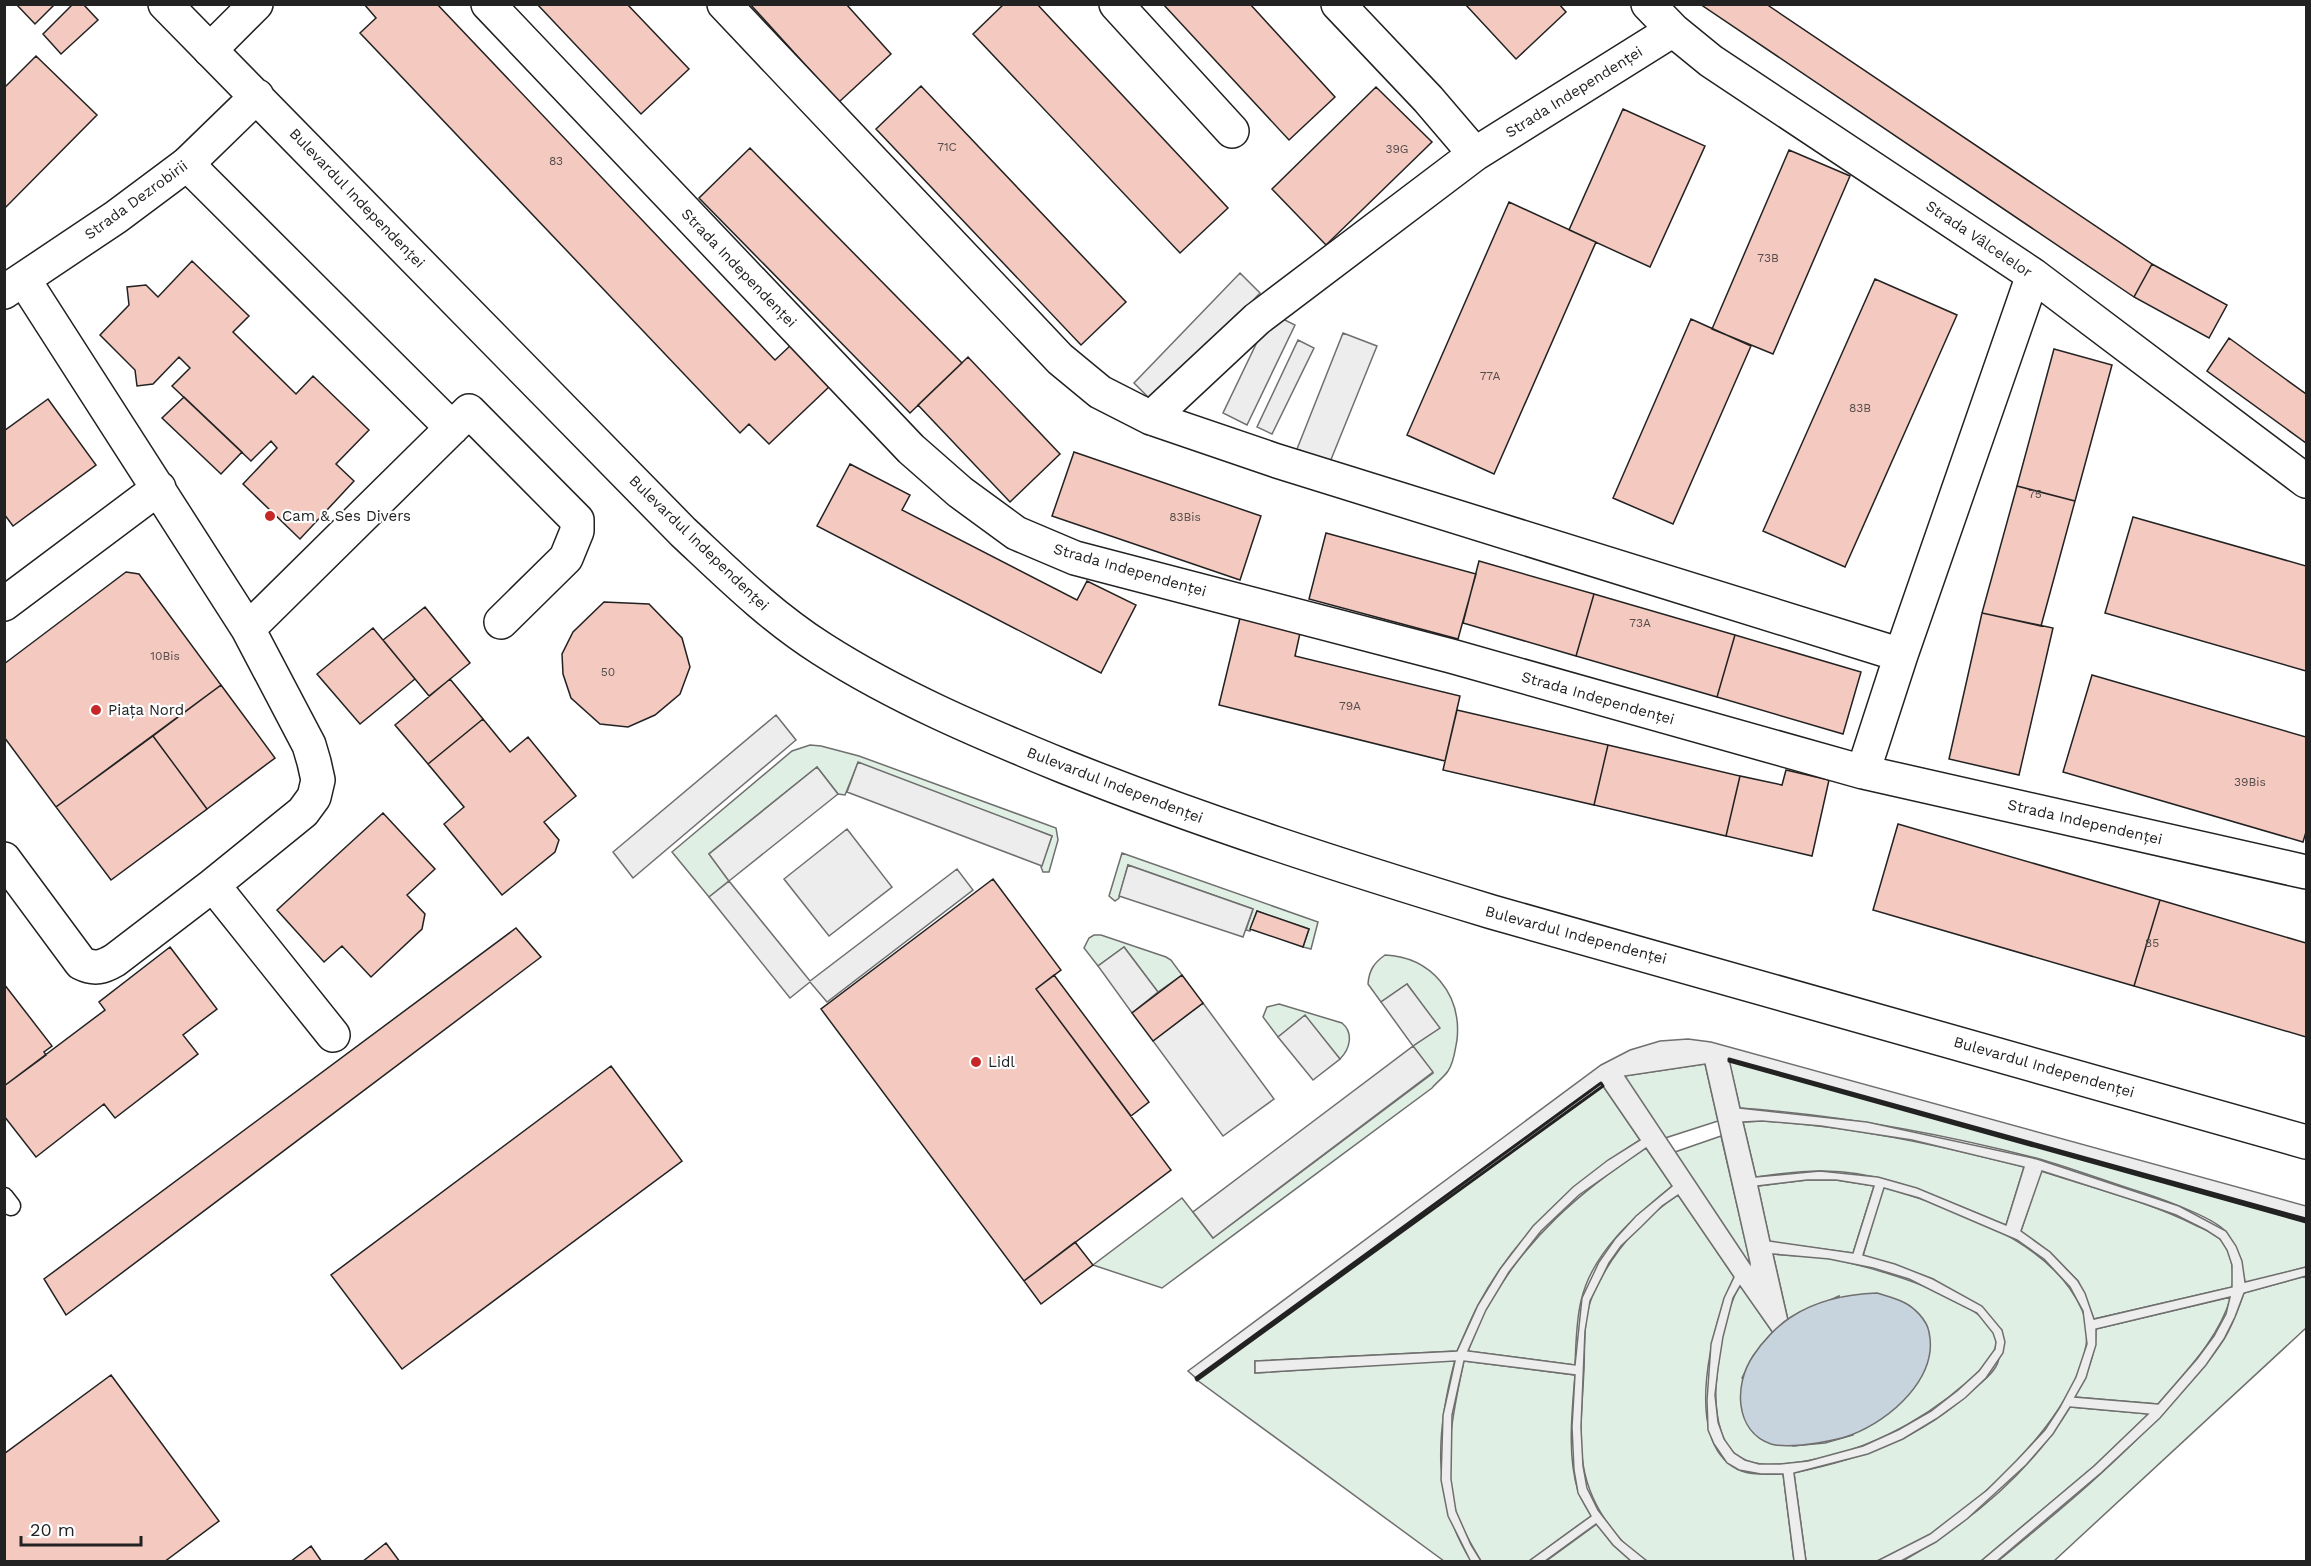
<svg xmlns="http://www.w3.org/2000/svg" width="2311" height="1566" font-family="'Work Sans',sans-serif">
	<rect width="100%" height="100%" fill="#fff"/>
	<path fill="#e0efe3" stroke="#6f6f6f" stroke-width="1.5" d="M810,745l11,1 38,10 197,72 2,12 -9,32h-6l-2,-5 11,-31 -194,-73 -13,32 -7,-1 -21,-27 -108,87 20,27 -20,16 -37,-45 120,-101z
		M1122,853l196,69 -7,27 -8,-2 6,-18 -52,-18 -7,20 -4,-1 7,-21 -125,-44 -9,33 -4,3 -6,-5z
		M1094,935h7l65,22 5,3 11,15 -24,17 -34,-45 -26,19 -14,-18 5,-10z
		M1385,955c46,2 77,39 72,85 -2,10 -3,23 -9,31 -4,6 -11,11 -16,17l-270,200 -69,-23 89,-67 31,40 220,-165 -20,-27 26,-18 -32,-44 -26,18 -13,-18c1,-14 6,-21 17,-29z
		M1279,1004l63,19c12,10 8,26 -2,36l-35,-43 -27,21 -15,-20 4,-10z
		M1729,1061l577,161v45l-61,16c-1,-11 -12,-43 -19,-51 -11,-15 -75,-37 -95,-43 -31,-10 -63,-22 -95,-31 -97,-25 -196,-43 -296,-50z
		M1705,1064l13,57 -53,17 -41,-62z
		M1603,1086l37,54c-65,41 -125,96 -162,165 -8,15 -14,31 -21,46l-202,10v12l200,-13c-19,71 -24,137 16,201h-27l-247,-181z
		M1762,1121c90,5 175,24 262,46l-18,58c-61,-24 -118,-55 -186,-54 -21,0 -43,3 -64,6l-13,-55z
		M1721,1136l30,130 -76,-114z
		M1646,1148l26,38c-37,30 -80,66 -91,115 -5,21 -5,43 -6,64l-107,-14c6,-14 11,-29 18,-42 39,-70 94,-118 160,-161z
		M2041,1171c52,17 106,30 154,54 8,4 19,8 25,14 12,12 14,32 12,48l-138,32 -16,-38 -28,-29 -29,-21z
		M1807,1180h29l38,6 -21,67 -83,-11 -12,-56z
		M1883,1187c69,21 168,52 199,123 36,79 -135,232 -204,251 -14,4 -55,0 -72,0l-12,-88c70,-15 126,-34 180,-84 8,-7 21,-17 24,-27 3,-10 3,-22 4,-32l-69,-51 -38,-14 -32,-9z
		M1678,1195l56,82c-21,44 -53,163 3,192 14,7 31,5 46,5l11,87c-38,0 -76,0 -113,0 -11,0 -27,4 -36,-1 -12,-5 -22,-18 -30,-27 -44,-54 -34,-99 -31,-164 1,-23 -1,-50 8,-72 18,-42 48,-77 86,-102z
		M1773,1254c19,2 40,2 59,5 35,7 162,40 164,83 0,16 -19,31 -29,40 -49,43 -109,73 -175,81 -18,2 -41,4 -57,-9 -17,-14 -20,-47 -19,-68 3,-33 7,-71 24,-101l33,48 -20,23 -11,22 51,68 32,-3 28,-8 -14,-139 -51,24z
		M2306,1276v52l-252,233 -57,1c62,-51 125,-103 178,-163 18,-19 35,-38 49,-60 9,-14 14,-30 20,-46z
		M2231,1297c-13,43 -45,74 -73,107l-84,-7c13,-22 22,-43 22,-68z
		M1464,1361l111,14c-3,37 -8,80 3,116 3,9 9,17 13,25l-62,45h-48c-9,-15 -19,-32 -25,-49 -15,-47 -2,-105 8,-151z
		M2070,1407l79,7 -55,52 -113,95 -80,1c67,-38 129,-89 169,-155z
		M1597,1524l16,21 18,16 -86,1z"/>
	<path fill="#ededed" stroke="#6f6f6f" stroke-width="1.5" fill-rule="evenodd" d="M1240,273l20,20 -106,110 -20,-20z
		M1271,313l24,12 -48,100 -24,-12z
		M1343,333l34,13 -47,116 -33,-13z
		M1298,340l16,8 -42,86 -15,-7z
		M776,715l20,25 -163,138 -20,-26z
		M858,762l194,74 -10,30 -195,-74z
		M817,767l21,27 -109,87 81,100 147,-112 16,21 -146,112 -17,-20 -20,16 -81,-101 20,-16 -20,-27z
		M847,829l45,58 -63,49 -45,-57z
		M1128,865l125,44 -10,28 -124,-41z
		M1124,947l34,45 -26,21 -34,-47z
		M1407,984l33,44 -27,18 20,26 -220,166 -20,-26 220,-166 -32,-44z
		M1203,1003l71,96 -51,37 -70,-95z
		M1305,1015l35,44 -27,21 -35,-43z
		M1688,1039l23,3 595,164v13l-577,-160 11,49 127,14 170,37 142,47 47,25 10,15 6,15 3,21 61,-15v9l-62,17 -9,24 -11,22 -18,26 -46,53 -59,55 -104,88h-16l113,-95 54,-52 -78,-7 -17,27 -27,31 -59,54 -31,23 -35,19h-24l53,-27 57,-44 30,-30 28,-30 15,-23 16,-30 11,-33 -4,-33 -13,-24 -26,-28 -27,-19 -98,-42 -35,-10 -21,67 32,9 38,15 49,27 20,24 3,12 -2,11 -17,25 -21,20 -29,21 -33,20 -35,15 -74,19 12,88h-12l-11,-87h-22l-22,-4 -12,-7 -13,-19 -6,-14 -1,-30 4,-56 13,-46 10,-21 -56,-82 -16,11 -21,21 -20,19 -12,17 -19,38 -5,30 -4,96 2,39 4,22 11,22 23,30 26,21h-16l-18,-16 -17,-21 -51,37h-16l62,-45 -13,-23 -4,-23 -2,-43 3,-52 -111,-14 -12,54 -1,64 5,32 15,34 10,16 -10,1 -23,-46 -7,-36 2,-65 12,-54 -200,12v-12l202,-10 21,-46 22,-36 33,-43 40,-39 35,-27 32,-20 -39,-57 -405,295 -8,-7 413,-306 29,-15 30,-9zM1705,1064l45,199v1l-125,-188zM1762,1121l59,5 91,14 112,27 -18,58 -89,-37 -39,-11 -58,-6 -64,6 -13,-55zM1646,1148l26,38 -36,30 -21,23 -16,23 -17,36 -7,67 -107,-14 18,-41 23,-38 32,-41 38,-36zM2042,1171l103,33 31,11 30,15 14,9 7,11 5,15v22l-138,32 -9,-26 -7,-12 -28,-29 -29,-21zM1807,1180h29l38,6 -21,67 -83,-12 -12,-55zM1773,1254l56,5 44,9 36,11 68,34 16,20 3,9 -1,7 -16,22 -22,20 -26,20 -33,19 -35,16 -55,15 -28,3h-21l-14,-4 -11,-7 -10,-14 -6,-17 -3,-27 3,-26 5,-32 10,-39 7,-12 33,47 15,-13zM2230,1297l-4,17 -12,22 -17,23 -39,45 -83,-7 11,-19 5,-17 5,-16v-16z"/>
	<path fill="#c7d3dd" stroke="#6f6f6f" stroke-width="1.5" d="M1877,1293c9,3 18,5 26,9 11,5 24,18 26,30 10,45 -38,88 -78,103 -16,6 -32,8 -49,10 -10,1 -21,2 -31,-1 -37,-13 -37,-60 -18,-88 9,-14 24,-30 38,-39 26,-17 56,-23 86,-24z"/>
	<path fill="#f3c9c0" stroke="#222" stroke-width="1.5" d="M16,4h39l-20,20z
		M73,4h10l15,16 -37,34 -18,-20z
		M364,4h73l338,356 16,-15 39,41 -61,58 -20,-20 -9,9 -380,-400 16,-15z
		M537,4h90l62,65 -48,45z
		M750,4h96l45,50 -52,48z
		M1004,4h33l191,204 -48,45 -207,-219z
		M1163,4h87l85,93 -46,43z
		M1465,4h94l7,8 -50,47z
		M1700,4h66l386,260 -18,33z
		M36,56l61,59 -93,94v-121z
		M921,86l205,216 -45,43 -205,-216z
		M1376,87l56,55 -106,103 -54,-56z
		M1623,109l82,37 -55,121 -81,-37z
		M750,148l212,215 -52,50 -211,-215z
		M1789,150l61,26 -77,178 -61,-25z
		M1509,202l87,40 -102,232 -87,-39z
		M192,261l57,55 -16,16 63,62 17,-18 56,54 -33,34 18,17 -54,58 -57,-55 34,-36 -6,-7 -20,20 -79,-75 18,-18 -11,-11 -26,27 -16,2 -2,-16 -35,-35 29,-30 -2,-18 19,-2 12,12z
		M2152,264l75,41 -18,33 -75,-41z
		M1875,279l82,36 -112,252 -82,-36z
		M1691,319l60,27 -78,178 -60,-26z
		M2229,338l77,56v49l-99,-72z
		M2054,349l58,16 -37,136 -58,-15z
		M968,357l92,97 -50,48 -92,-97z
		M184,397l58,55 -21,22 -59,-56z
		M48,399l48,66 -83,61 -9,-12v-83z
		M1074,452l187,64 -21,64 -188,-64z
		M850,464l60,31 -8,15 175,90 10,-19 49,24 -35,68 -284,-147z
		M2017,486l58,15 -34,125 -59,-13z
		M2133,517l173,49v105l-201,-58z
		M1326,533l150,41 -18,65 -149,-40z
		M1479,561l115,33 -18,62 -113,-33z
		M126,572l13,2 82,111 -165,122 -52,-70v-73z
		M1594,594l141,41 -18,62 -141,-41z
		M604,602l45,2 33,34 8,29 -10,27 -25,21 -27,12 -28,-3 -29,-26 -8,-24 -1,-20 11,-22z
		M425,607l45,56 -41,33 -46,-56z
		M1982,613l71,15 -34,147 -70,-16z
		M1240,618l60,15 -5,23 165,40 -15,65 -226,-56z
		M373,628l42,51 -55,45 -43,-50z
		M1735,635l126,37 -18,62 -126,-37z
		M2092,675l214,62v95l-3,10 -240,-70z
		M450,679l33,40 -55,45 -33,-39z
		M221,685l54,73 -68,51 -54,-73z
		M1457,710l151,35 -14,60 -151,-35z
		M483,719l27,33 18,-15 48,59 -32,26 15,18 -4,12 -53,43 -58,-71 20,-17 -36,-43z
		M153,736l54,73 -96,71 -55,-73z
		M1608,745l132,31 -14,60 -132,-31z
		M1786,770l43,10 -17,76 -86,-20 14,-60 42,9z
		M383,813l52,56 -28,26 18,19 -3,15 -51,48 -29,-31 -18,16 -47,-52z
		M1898,824l262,76 -26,86 -261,-76z
		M993,879l68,91 -25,19 135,181 -147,111 -203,-272z
		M2160,900l146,43v94l-172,-51z
		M1257,911l52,18 -6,18 -53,-18z
		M516,928l25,29 -475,358 -22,-36z
		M170,947l47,62 -34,26 15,19 -83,64 -11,-14 -68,53 -32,-41v-30l101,-76 -6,-8z
		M1054,975l95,127 -18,14 -95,-127z
		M1182,975l21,28 -50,38 -21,-28z
		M4,984l48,62 -8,6 2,3 -42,31z
		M611,1066l71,95 -280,208 -71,-94z
		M1075,1242l18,23 -52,39 -17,-23z
		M111,1375l108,146 -55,41h-160v-108z
		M386,1543l14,19h-38z
		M311,1546l11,16h-32z"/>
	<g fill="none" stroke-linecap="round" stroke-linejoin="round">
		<g stroke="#222" stroke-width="21">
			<path id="lane" d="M4,1197l7,9"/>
		</g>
		<g stroke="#222" stroke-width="36">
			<path id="street" d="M488,4l423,445 49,43 56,41 59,25 376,98 412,116 443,100
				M724,4l336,355 40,33 51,26 126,43 624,194
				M1116,4l116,127
				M1338,4l90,95 47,55
				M1648,4l25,26 38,31 322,214 273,206
				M210,50l46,-46
				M187,164l265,264
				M24,280l224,349 61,116 5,17 4,18 -4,17 -11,15 -90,73 120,150
				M1151,418l106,-99 218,-165 198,-124
				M4,604l155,-116
				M248,629l221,-218 108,109v11l-11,27 -65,64
				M1863,772l38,-117 132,-380
				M4,859l77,104c14,7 22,4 34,-3l98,-75"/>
		</g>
		<g stroke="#222" stroke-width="36">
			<path id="secondary" d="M165,4l518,528c45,42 87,84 139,117 75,48 158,83 241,117 140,56 284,102 429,146l814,230
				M4,292l112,-75 71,-53 70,-68"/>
		</g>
		<use href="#lane" stroke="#fff" stroke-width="18"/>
		<use href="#street" stroke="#fff" stroke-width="33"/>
		<use href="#secondary" stroke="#fff" stroke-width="33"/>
		<path stroke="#222" stroke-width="3" d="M1601,1083l2,3 -406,294 -1,-2z
			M2306,1219l-577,-160v2l577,161"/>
	</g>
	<g fill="#c62828" stroke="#fff" stroke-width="2">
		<circle cx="270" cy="516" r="6"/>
		<circle cx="96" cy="710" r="6"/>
		<circle cx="976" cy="1062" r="6"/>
	</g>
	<g text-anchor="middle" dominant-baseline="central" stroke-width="4.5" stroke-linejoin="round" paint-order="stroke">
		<g font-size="12" fill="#564c4a">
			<text x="947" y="147">71C</text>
			<text x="1397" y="149">39G</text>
			<text x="556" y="161">83</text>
			<text x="1768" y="258">73B</text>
			<text x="1490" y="376">77A</text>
			<text x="1860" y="408">83B</text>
			<text x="2035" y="494">75</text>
			<text x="1185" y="517">83Bis</text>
			<text x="1640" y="623">73A</text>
			<text x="165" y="656">10Bis</text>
			<text x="608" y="672">50</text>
			<text x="1350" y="706">79A</text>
			<text x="2250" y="782">39Bis</text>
			<text x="2152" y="943">85</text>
		</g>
		<g font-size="15" fill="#222" stroke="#fff">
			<text transform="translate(1574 92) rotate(-32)">Strada Independenței</text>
			<text transform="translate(357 198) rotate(46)">Bulevardul Independenței</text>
			<text transform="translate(136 200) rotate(-36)">Strada Dezrobirii</text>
			<text transform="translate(1979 239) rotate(34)">Strada Vâlcelelor</text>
			<text transform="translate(739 268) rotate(46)">Strada Independenței</text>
			<text transform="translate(699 543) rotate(44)">Bulevardul Independenței</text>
			<text transform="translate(1130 570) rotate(16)">Strada Independenței</text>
			<text transform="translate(1598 698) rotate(16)">Strada Independenței</text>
			<text transform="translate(1115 785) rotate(21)">Bulevardul Independenței</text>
			<text transform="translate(2085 822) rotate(13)">Strada Independenței</text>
			<text transform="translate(1576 935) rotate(15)">Bulevardul Independenței</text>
			<text transform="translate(2044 1067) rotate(16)">Bulevardul Independenței</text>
		</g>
		<g font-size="15" fill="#222" stroke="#fff" text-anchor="start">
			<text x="282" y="516">Cam &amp; Ses Divers</text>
			<text x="108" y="710">Piața Nord</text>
			<text x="988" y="1062">Lidl</text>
		</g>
	</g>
	<rect width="2311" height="1566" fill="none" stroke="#222222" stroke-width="12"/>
	<path d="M21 1536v9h120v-9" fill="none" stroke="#222222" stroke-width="3"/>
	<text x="30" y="1536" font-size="18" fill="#222222" stroke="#ffffff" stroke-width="4.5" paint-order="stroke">20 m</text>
</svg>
